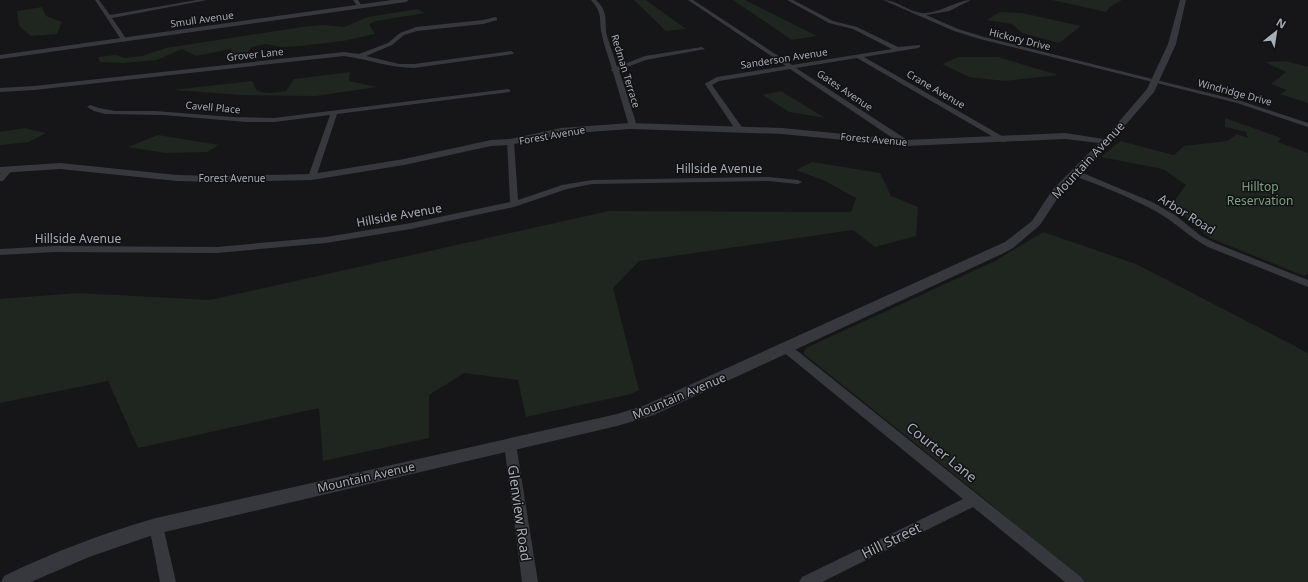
<svg xmlns="http://www.w3.org/2000/svg" width="1308" height="582" font-family="'Noto Sans',sans-serif">
	<rect width="100%" height="100%" fill="#161618"/>
	<path fill="#1e261f" d="M634,0h12l40,29 -20,2z
		M733,0h12l72,36 -25,4z
		M1052,0h70l-12,7 -4,5z
		M42,7l4,9 16,6 -5,12 -26,2 -12,-10 -2,-15z
		M417,9l8,4 -49,8 -7,3 6,10 -32,7 -42,5 -20,1 -15,-3 -15,3 -6,12 -13,2 -1,-12 -35,7 -14,-7 -25,11 -34,3 -23,-1 -2,-5 17,-2 11,3 16,-2 24,-8 136,-21 21,-2 21,2 24,-10z
		M1000,12l22,1 59,13 -22,17 -37,-10 -10,-9 -25,-4z
		M958,57h40l60,18 -53,6 -36,-4 -27,-13z
		M1286,61l22,6v36l-28,-9 7,-4 -16,-6 15,-12 -21,-10z
		M350,72l-1,9 28,6 -61,9 -73,-1 -70,-5 79,-9 5,10 12,2 17,-2 8,-12z
		M781,91l44,27 -36,-6 -26,-17z
		M1225,118l56,20 -3,4 30,11v121l-4,2 -94,-38 -39,-33 15,-20 -23,-16 -62,-12 19,-16 54,14 10,-9 43,-5 10,-7 11,4 -2,-6 -21,-5z
		M24,128l22,5 -17,9 -29,3v-13z
		M158,135l61,10 -12,7 -42,1 -37,-6z
		M812,162l68,11 11,23 27,11 -2,29 -41,11 -22,-17 -214,31 -26,27 26,102 -8,4 -105,23 -8,-37 -54,-7 -35,22v43l-106,23 -4,-53 -181,40 -30,-67 -108,22v-104l77,-6 133,7 399,-89 242,1 5,-14 -31,-17 -29,-11z
		M1043,232l93,32 172,89v229h-225l-102,-86 -177,-142v-3l2,-3 189,-87z"/>
	<g fill="none" stroke-linecap="round" stroke-linejoin="round">
		<path fill="#37383d" fill-rule="evenodd" d="M95,0h4l11,15 87,-15h10l-95,18 15,22 -3,2 -2,-1z
			M353,0h5l4,6 -4,1z
			M591,0h5c13,12 8,21 11,36 3,10 7,20 10,31l28,-11 57,-9 3,2 -59,11 -27,10 18,56 -1,2h-6l-1,-2 -16,-54 -2,-2 1,-1c-3,-11 -8,-23 -10,-34 -4,-17 2,-20 -11,-35z
			M688,0h5l99,65 100,-16 -39,-20 -24,-6 -42,-23h6l40,21 24,6 41,20 22,-2v2l-2,1 -54,9 145,83 -4,2h-3l-145,-84 -61,10 113,73v4h-6l-113,-76 -71,12 -7,4 32,45 -1,2h-6l-32,-48 1,-1 11,-6 69,-11z
			M883,0c14,0 24,11 38,13 16,2 36,-13 50,-13l-22,11 -23,4 32,14 26,8 257,64 67,22v4l-71,-24 -257,-64 -26,-8z
			M495,17l2,1v2l-14,4 -66,7 -13,4 -12,10 -26,11 33,8h15l97,-13 3,2 -1,1 -99,14c-24,0 -46,-9 -70,-12l-310,34 -34,2v-4l34,-2 310,-34 15,2 29,-11 12,-10 16,-6 67,-7z
			M508,89l2,1v2l-173,22 -21,63 -4,2 -4,-2 22,-62 -56,7h-28l-83,-7 -58,-1 -11,-3 -7,-4 3,-2 9,3 16,3h40l77,6 42,1z
			M507,140h6l1,2 4,58 44,-15 30,-5 177,-3 29,3 4,2 -4,2 -29,-3 -177,3 -25,5 -53,18 -103,22 -85,14 -109,10 -162,-1 -55,3v-6l55,-3 162,1 109,-10 85,-14 99,-21z
			M6,167h3l4,2 -10,12h-3v-7z
			M1072,171h6l74,31 23,13 26,21 14,7 93,37v7l-100,-40c-19,-10 -33,-25 -51,-35 -27,-15 -56,-26 -85,-37z
			M786,344l4,1 291,232 3,5h-19l-92,-75 -151,75h-23l3,-5 161,-78 -181,-148 -2,-3 2,-3z
			M510,439l4,1 2,4 22,138h-16l-18,-138 2,-4z
			M156,520l5,2 2,4 13,56h-16l-11,-56 2,-4z"/>
		<path fill="#37383d" fill-rule="evenodd" d="M392,0h17l-3,2 -406,57v-4z
			M1180,0h6l-10,44 -22,48 -45,52 -48,49 -21,32 -27,23 -11,6 -348,161 -37,11 -461,108 -67,23 -58,25h-30l3,-6c49,-24 100,-43 152,-58l461,-104 26,-8 362,-164 27,-21 21,-32 46,-46 -34,-4 -159,7 -124,-12 -152,-5 -69,5 -51,11 -19,1 -87,19 -92,15 -92,2 -43,-1 -117,-12 -60,4v-6l60,-4 117,12 43,1 92,-2 92,-15 87,-19 19,-1 51,-11 69,-5 152,5 124,12 159,-7 39,6 43,-50 21,-45z"/>
	</g>
	<g text-anchor="middle" dominant-baseline="central" stroke-width="3" stroke-linejoin="round" paint-order="stroke">
		<g font-size="10" fill="#a8adb8" stroke="#111113">
			<text transform="translate(202 19) rotate(-8)">Smull Avenue</text>
			<text transform="translate(1020 39) rotate(14)">Hickory Drive</text>
			<text transform="translate(255 54) rotate(-6)">Grover Lane</text>
			<text transform="translate(784 58) rotate(-9)">Sanderson Avenue</text>
			<text transform="translate(626 71) rotate(73)">Redman Terrace</text>
			<text transform="translate(936 89) rotate(30)">Crane Avenue</text>
			<text transform="translate(845 90) rotate(34)">Gates Avenue</text>
			<text transform="translate(1235 92) rotate(15)">Windridge Drive</text>
			<text transform="translate(213 107) rotate(5)">Cavell Place</text>
			<text transform="translate(552 135) rotate(-10)">Forest Avenue</text>
			<text transform="translate(874 139) rotate(5)">Forest Avenue</text>
			<text x="232" y="178">Forest Avenue</text>
		</g>
		<g font-size="12" fill="#a8adb8" stroke="#111113">
			<text transform="translate(1088 160) rotate(-47)">Mountain Avenue</text>
			<text x="719" y="168">Hillside Avenue</text>
			<text transform="translate(1187 214) rotate(32)">Arbor Road</text>
			<text transform="translate(399 215) rotate(-10)">Hillside Avenue</text>
			<text x="78" y="238">Hillside Avenue</text>
			<text transform="translate(679 396) rotate(-23)">Mountain Avenue</text>
			<text transform="translate(366 477) rotate(-13)">Mountain Avenue</text>
		</g>
		<g font-size="12" fill="#7fa381" stroke="#111113">
			<text x="1260" y="186">Hilltop<tspan x="1260" dy="14">Reservation</tspan></text>
		</g>
		<g font-size="14" fill="#a8adb8" stroke="#111113">
			<text transform="translate(942 452) rotate(39)">Courter Lane</text>
			<text transform="translate(520 513) rotate(82)">Glenview Road</text>
			<text transform="translate(891 540) rotate(-26)">Hill Street</text>
		</g>
	</g>
	<g transform="translate(1276 32) rotate(30)" stroke="#111113" stroke-width="3" paint-order="stroke">
	<path d="M0-3L7 15L0 10L-7 15Z" fill="#a8adb8"/>
	<text y="-6" font-size="11" font-weight="bold" text-anchor="middle" fill="#a8adb8">N</text>
	</g>
</svg>
